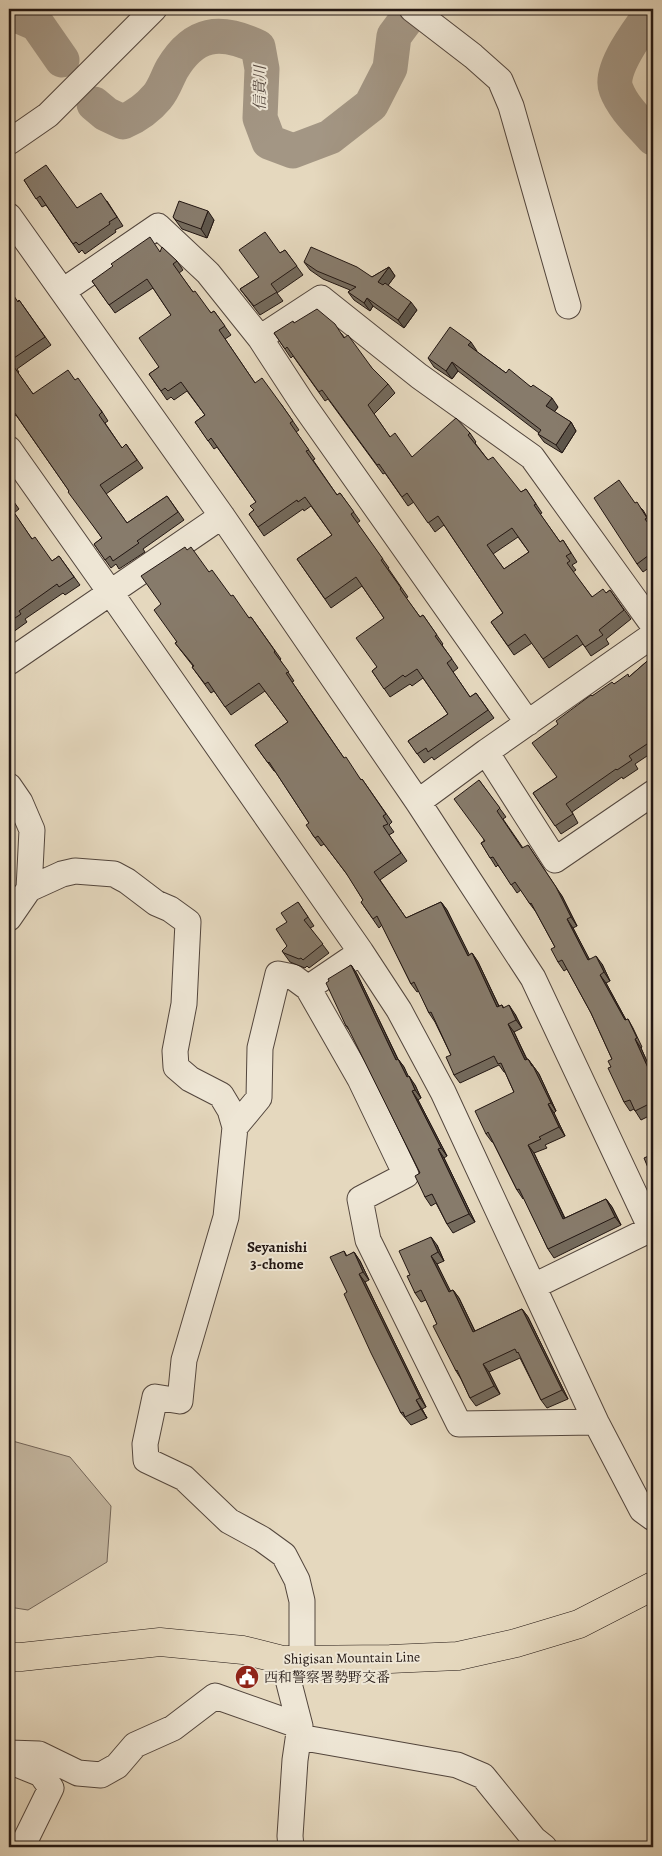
<svg xmlns="http://www.w3.org/2000/svg" width="662" height="1856" font-family="Alegreya,'Noto Serif JP',serif">
	<rect width="100%" height="100%" fill="#e5d8be"/>
	<filter id="stains"><feTurbulence type="fractalNoise" baseFrequency=".004" numOctaves="4"/><feColorMatrix values="0 0 0 0 .2 0 0 0 0 .09 0 0 0 0 .02 0 0 0 .5 -.17"/></filter>
	<radialGradient id="worn" r=".72"><stop offset=".6" stop-color="#630" stop-opacity="0"/><stop offset="1" stop-color="#630" stop-opacity=".3"/></radialGradient>
	<path fill="#c4b7a1" stroke="#73665a" d="M9,1440l61,17 41,49 -4,56 -79,48 -19,-3z"/>
	<g fill="none" stroke-linecap="round" stroke-linejoin="round">
		<path stroke="#a39684" stroke-width="35" d="M653,11c-12,16 -45,59 -37,78 7,19 24,34 37,49
			M9,12l28,12 25,36
			M94,104l12,10 17,8c14,-6 24,-13 34,-25 7,-8 10,-19 15,-28 22,-37 48,-40 86,-22l4,22 -2,49 9,24 24,9 37,-14 41,-32 19,-37 4,-32 20,-27"/>
		<g stroke="#53463d" stroke-width="27">
			<path id="minor" d="M412,9l61,47 27,24 11,26 57,200
				M9,142l39,-27 106,-106
				M9,216l213,300 196,286 115,176 120,255
				M63,291l95,-65 50,47 52,65 43,66 225,319
				M260,338l61,-40 98,78 113,81 121,168
				M9,449l101,143 251,360 38,58 44,82 153,330 46,88 11,8
				M9,662l213,-146
				M486,752l69,108 98,-67
				M9,786l11,16 12,28 -3,59 -20,29
				M418,802l68,-50 167,-117
				M29,889l33,-15 13,-3 39,3 13,7 29,22 14,6 18,13 -4,82 -9,47 1,16 14,12 31,16 9,15 5,17
				M308,988l53,-36
				M534,1286l119,-58
				M302,1659v-58l-5,-21 -13,-25 -22,-16 -33,-18 -45,-43 -38,-18 -1,-16 10,-47 25,4 4,-41 42,-143 9,-90 24,-29 1,-50 18,-74 15,3 15,11 52,91 46,96 -46,24 8,41 91,184 137,-2
				M283,1660l17,66 -5,34 -5,76 1,11
				M299,1737l158,28 26,11 51,63 10,8
				M9,1753l30,1 39,19 23,2 16,-9 18,-21 38,-17 42,-32 85,30
				M9,1761l32,13 10,14 -28,57v2"/>
		</g>
		<g stroke="#221612" stroke-width="29">
			<path id="major" d="M9,1657h12l139,-15 83,8 40,10 107,-1 68,-3 58,-13 63,-19 74,-38"/>
		</g>
		<use href="#minor" stroke="#eee6d5" stroke-width="25"/>
		<use href="#major" stroke="#e5d8be" stroke-width="28"/>
	</g>
	<path fill="#746a5c" stroke="#221612" fill-rule="evenodd" d="M24,180l53,28 30,-7 16,25 -8,4 1,2 -31,22 -3,-4 -3,3 -33,-48 -4,2z
		M173,217l41,3 -7,18 -25,-9z
		M285,250l18,25 -26,18 6,8 -23,14 -20,-26 19,-12 21,-24z
		M160,252l17,9 6,9 -4,3 14,19 18,21 3,-2 17,24 -6,4 30,44 26,21 18,26 -3,2 19,27 -2,1 24,35 3,-2 20,28 -3,2 32,45h-1l20,29 -2,1 14,19 3,-2 20,29 -1,1 16,23 -5,4 17,25 6,-4 18,25 -60,42 -2,-3 -8,6 -16,-22 40,-27 -25,-36 -11,8 -2,-2 -20,13 -18,-26 5,-4 7,-49 -22,-32 -31,22 -34,-49 35,-24 -21,-29 -7,5 -1,-2 -39,27 -15,-22 5,-4 2,-8 -39,-55 -3,2 -19,-27 10,-7 -18,-24 -13,9 -3,-3 -4,3 -18,-26 10,-7 12,-52 -18,-27 -38,25 -23,-32z
		M304,262l68,15 17,-10 6,9 -7,9 29,25 -13,18 -31,-22 -3,5 -16,-11 -6,-8 2,-2 -27,-11 -13,-9z
		M9,299l9,3 1,-2 32,45 -34,24 2,3 -1,1 15,21 42,-14 26,30 7,11 -3,2 17,25 4,-4 17,24 -37,26 21,29 40,-27 17,24 -41,29 2,3 -26,17 -3,-5 -5,4 -17,-24 8,-6 -86,-123 -4,2 -3,-4z
		M294,323l47,10 4,5 27,30 16,16 7,9 -21,21 16,23 22,20 58,-24 6,9 -1,1 13,17 33,32 5,-3 16,24 -2,1 20,28 3,-2 14,22 -5,3 4,5 -3,2 19,25 14,-4 4,-3 21,29 -25,20 3,5 -18,12 -8,-12 -34,24 -17,-25 -18,12 -23,-33 12,-9 -59,-88 -9,7 -21,-30 -6,4 -23,-33 -2,1 -55,-75 -3,2 -32,-45 -2,2 -17,-25zM518,537l11,15 -25,17 -11,-15z
		M476,351l30,22 25,14 27,20 -4,5 17,10 5,9 -14,22 -18,-11 -6,-8 1,-1 -81,-62 -6,8 -18,-12 -6,-9z
		M9,495l10,14 -5,4 18,26 20,22 7,-5 21,29 -15,10 -2,-2 -38,26 2,3 -18,13z
		M635,503l8,7 10,17 -2,1 2,2v35l-10,7 -6,-8z
		M187,550l22,22 40,46 2,-1 30,42 -1,1 14,21 -2,1 52,76 17,22 1,-1 30,43 -3,3 5,7 -5,3 18,26 -27,19 26,38 35,-16 6,8 22,45 3,-2 6,9 21,44 3,-1 2,3 11,6 7,14 -8,4 13,27h1l11,15 17,37 -2,2 11,23 -20,9 2,3 -13,5 31,65 41,-19 6,8 9,18 -67,33 -6,-9 -24,-51 -1,1 -6,-9 -24,-48h-1l-6,-8 28,-42 -9,-20h-1l-5,-7 -39,18 -6,-8 -3,-20 -16,-33 -6,-9 -10,-22 -2,1 -6,-8 -29,-59 -3,3 -18,-26 2,-2 -14,-23 -25,-33 -3,2 -9,-12 -3,-11 -34,-52h-1l-19,-26 33,-23 -23,-31 -34,24 -17,-24 -3,2 -19,-26 1,-1 -18,-23 2,-1 -16,-38z
		M653,656v96l-18,12 3,5 -15,10 -1,-2 -50,35 6,11 -17,11 -28,-41 24,-16 1,-53 34,-28 22,-12 15,-7z
		M479,780l27,37 -3,2 20,29 39,48 15,30 -4,2 16,31 13,5 8,17 -4,2 20,37 2,-1 5,9 9,19 -1,1 12,27v39l-12,6 -7,-11 -4,2 -6,-9 -13,-35 1,-8 -21,-46 -24,-44 -3,2 -6,-9 -3,-15 -19,-35 -6,-8 -9,-14 -4,3 -19,-28 -2,2 -15,-24 3,-2z
		M298,902l16,24 -4,2 19,25 -20,15 -2,-2 -2,2 -15,-6 -8,-11 5,-5v-24z
		M351,965l6,9 41,85 6,8 4,10 7,8 6,13 -3,2 29,56 -3,2 31,64 -22,11 -6,-9 -11,-21 -5,3 -6,-9 -5,-24 -68,-139 -6,-8 -17,-45z
		M437,1245l7,16 -7,3 13,27 3,-1 6,8 16,33 47,-22 6,8 40,82 -21,9 -6,-8 -21,-42 -31,14 11,22 -24,12 -6,-8 -9,-19 -5,-8 -19,-47 -11,-24 -5,2 -6,-9 -5,-18z
		M344,1251l3,5 7,-4 6,9 9,19 -4,2 61,125 -4,2 5,9 -16,7 -10,-12 -54,-121z"/>
	<path fill="#5e564b" stroke="#221612" d="M208,211l6,9 -7,18 -6,-9z
		M389,267l6,9 -11,15 -6,-9z
		M367,298l6,8 -3,5 -6,-8z
		M411,302l6,8 -13,18 -6,-8z
		M471,342l6,9 -3,3 -6,-9z
		M452,362l6,9 -6,8 -6,-8z
		M552,398l6,9 -6,8 -6,-9z
		M571,422l5,9 -14,22 -6,-8z
		M528,845l34,51 15,30 -6,-9z
		M441,902l6,8 27,54 -6,-8z
		M567,919l6,9 21,40 -6,-8z
		M472,953l6,9 25,53 -6,-8z
		M596,956l6,8 8,17 -6,-9z
		M351,965l6,9 45,94 -6,-8z
		M600,975l6,8 25,46 -6,-9z
		M509,1005l6,9 7,14 -6,-8z
		M508,1024l6,8 17,37 -6,-9z
		M635,1039l6,9 12,27v4z
		M398,1059l6,8 9,19 -6,-9z
		M528,1059l11,15 17,37 -5,-8z
		M409,1076l6,9 6,13 -6,-8z
		M412,1091l6,9 29,56 -6,-8z
		M548,1104l6,9 11,23 -6,-9z
		M528,1145l6,8 35,75 -6,-9z
		M438,1149l6,9 31,64 -6,-8z
		M606,1199l6,8 9,18 -6,-8z
		M431,1237l6,8 7,16 -6,-9z
		M354,1252l6,9 9,19 -6,-8z
		M431,1256l6,8 18,36 -6,-8z
		M359,1274l6,8 61,125 -6,-9z
		M453,1290l6,8 20,42 -6,-8z
		M522,1309l6,8 40,82 -6,-9z
		M483,1364l6,8 11,22 -6,-8z
		M416,1400l6,9 5,9 -6,-9z"/>
	<path fill="#877b6b" stroke="#221612" fill-rule="evenodd" d="M46,165l31,43 24,-15 16,24 -8,5 1,2 -31,21 -3,-3 -3,2 -33,-48 -4,3 -12,-19z
		M179,201l29,10 -7,18 -25,-9 -3,-3z
		M265,232l15,21 5,-3 12,16 -26,18 6,8 -23,14 -14,-17 19,-12 -20,-27z
		M150,237l10,15 2,-5 15,14 -4,3 20,28 2,-1 16,22 3,-2 11,15 -6,4 36,53 7,-5 19,26 12,17 -3,2 19,27 -3,1 31,44 3,-2 14,19 -3,2 32,45 -2,1 20,28 -1,1 20,28 3,-2 14,20 -2,1 17,23 -5,4 23,34 6,-4 12,17 -60,42 -2,-4 -9,6 -9,-13 40,-27 -31,-45 -12,8 -2,-2 -19,14 -12,-18 5,-4 -21,-29 28,-20 -28,-41 -31,22 -28,-40 35,-24 -27,-38 -7,5 -1,-2 -39,27 -9,-13 5,-4 -4,-4 6,-4 -45,-64 -3,3 -13,-19 10,-7 -24,-33 -13,9 -3,-3 -4,3 -12,-17 10,-7 -20,-29 32,-23 -24,-36 -38,26 -17,-24 21,-15 -2,-2z
		M311,247l46,20 15,10 17,-10 -11,15 5,3 2,-2 26,19 -13,18 -31,-22 -3,5 -16,-11 8,-5 -39,-16 -13,-9z
		M14,296l4,6 1,-2 26,37 -34,23 3,3 -2,1 21,30 35,-24 7,10 3,-2 17,24 7,10 -3,3 23,33 4,-4 11,16 -37,25 27,38 40,-27 11,16 -41,29 2,2 -26,18 -3,-5 -5,4 -11,-16 8,-6 -34,-46 1,-1 -59,-85 -1,1v-108z
		M317,309l18,15 9,14 4,-3 24,33 16,16 -20,21 22,32 5,-4 17,24 44,-39 14,15 -2,2 20,25 5,-3 28,35 5,-3 10,15 -2,1 26,37 3,-2 8,13 -5,3 4,5 -3,2 25,34 11,-8 3,4 4,-3 14,20 -25,20 4,5 -18,12 -8,-12 -34,24 -18,-25 -17,12 -17,-24 12,-9 -65,-97 -10,7 -21,-30 -5,4 -23,-33 -2,1 -55,-75 -3,2 -32,-45 -2,2 -11,-16 19,-12 1,2zM512,528l17,24 -25,17 -17,-24z
		M450,327l21,15 -3,3 38,28 3,-4 22,18 2,-2 19,13 -6,8 25,16 -15,23 -18,-11 3,-4 -89,-68 -6,9 -18,-13z
		M619,480l16,23 2,-1 10,16 -2,1 8,11v22l-16,12 -43,-66z
		M9,495l4,6 -4,3z
		M9,505l23,34 3,-2 17,24 7,-5 15,21 -15,10 -2,-3 -38,27 2,3 -12,8z
		M185,547l2,3 4,-3 18,25 3,-2 19,26 2,-1 16,23 2,-1 24,34 -1,1 15,20 -3,1 31,46 27,39 2,-1 15,23 1,-1 24,35 -3,2 5,8 -5,2 18,27 -27,19 32,46 35,-16 27,54 4,-3 25,54 5,-2 1,3 6,-3 7,15 -8,4 17,36 3,-1 4,7h1l18,37 -3,1 11,23 -20,10 2,2 -13,6 35,74 43,-20 9,18 -67,32 -29,-60 -2,1 -29,-58 -2,2 -11,-23 39,-19 -13,-29 -3,1 -4,-8 -40,19 -8,-18 5,-2 -20,-43 -2,1 -15,-31 -3,2 -34,-68 -4,3 -12,-17 2,-2 -17,-27 -28,-37 -3,2 -9,-13 3,-2 -40,-61 -1,1 -13,-18 33,-23 -29,-39 -34,24 -17,-25 -3,2 -13,-17 2,-1 -19,-23 2,-1 -23,-32 7,-6 -20,-28z
		M653,656v84l-24,16 3,4 -15,10 -1,-1 -50,35 7,10 -18,12 -22,-33 24,-16 -25,-34 26,-19 -2,-3 35,-26 1,1 20,-14 2,2 14,-10 1,3z
		M479,780l21,28 -3,3 25,37 6,-3 28,42 15,30 -4,2 21,41 8,-4 8,16 -4,3 25,45 3,-1 9,19 -2,1 18,40v23l-18,9 -5,-11 -6,2 -16,-34 3,-1 -3,-6 4,-2 -21,-46 -29,-53 -4,2 -7,-13 4,-2 -24,-44 -1,1 -15,-22 -4,3 -18,-28 -3,1 -9,-15 4,-2 -31,-42z
		M298,902l10,15 -4,3 19,24 -20,16 -2,-2 -2,1 -15,-6 -2,-2 5,-5 -11,-17 11,-7 -6,-9z
		M351,965l45,95 2,-1 9,18 2,-1 6,14 -3,1 29,57 -3,1 31,65 -22,10 -15,-30 -7,3 -10,-21 5,-3 -73,-147h-1l-20,-43 3,-2 -1,-2z
		M653,1154v26l-9,-22z
		M431,1237l7,15 -7,4 18,36 4,-2 20,42 49,-23 40,81 -21,10 -23,-48 -1,1 -2,-4 -32,15 11,22 -24,12 -13,-28 -1,1 -23,-45 4,-2 -16,-34 -6,3 -8,-17 3,-1 -11,-24z
		M344,1251l2,5 8,-4 9,20 -4,2 61,124 -4,2 5,9 -16,8 -2,-5 -2,1 -30,-60 -27,-59 3,-2 -17,-35z"/>
	<defs>
		<g id="civic-disc" transform="scale(1.25)"><circle r="9.5" fill="#8f2418" stroke="#eee6d5"/><path d="M-.6-6.5H3V-4.5H.6V-3L4-1V1h2V6H-6V1h2V-1L-.6-3ZM-1.2 2.5V6h2.4V2.5Z" fill="#fff"/></g>
	</defs>
	<g fill-rule="evenodd">
		<use href="#civic-disc" x="247" y="1677"/>
	</g>
	<g text-anchor="middle" dominant-baseline="central" stroke-width="4" stroke-linejoin="round" paint-order="stroke">
		<g font-size="14" fill="#221612" stroke="#eee6d5">
			<text transform="translate(352 1658) rotate(-1)">Shigisan Mountain Line</text>
		</g>
		<g font-size="14" fill="#221612" stroke="#eee6d5" text-anchor="start">
			<text x="264" y="1677">西和警察署勢野交番</text>
		</g>
		<g font-size="15" font-style="italic" fill="#564940" stroke="#eee6d5">
			<text transform="translate(260 88) rotate(-90)">信貴川</text>
		</g>
		<g font-size="15" font-weight="bold" fill="#221612" stroke="#eee6d5">
			<text x="277" y="1247">Seyanishi<tspan x="277" dy="17">3-chome</tspan></text>
		</g>
	</g>
	<rect width="662" height="1856" fill="none" stroke="#e5d8be" stroke-width="30"/>
	<rect x="10" y="10" width="642" height="1836" fill="none" stroke="#221612" stroke-width="2.5"/>
	<rect x="15" y="15" width="632" height="1826" fill="none" stroke="#221612"/>
	<rect width="100%" height="100%" filter="url(#stains)"/>
	<rect width="100%" height="100%" fill="url(#worn)"/>
</svg>
